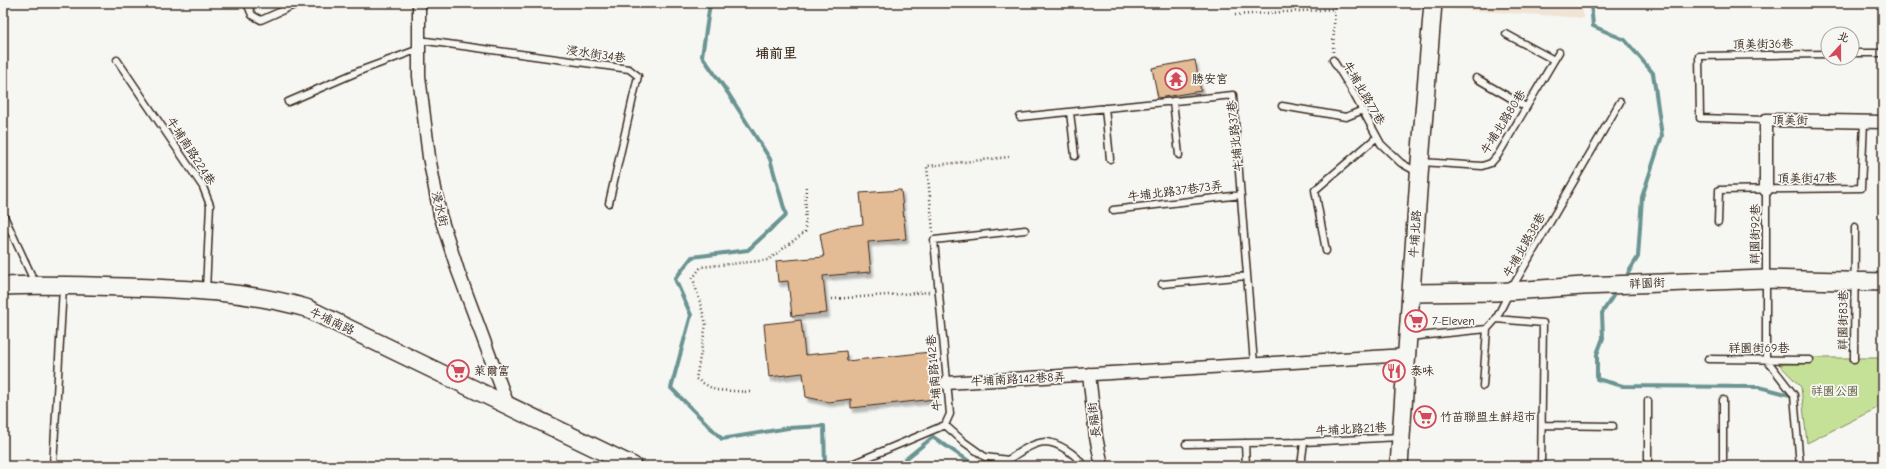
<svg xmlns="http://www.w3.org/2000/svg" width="1886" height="469" font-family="'Comic Neue','LXGW WenKai TC',sans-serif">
	<defs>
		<filter id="shadow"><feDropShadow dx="2.5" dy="4.5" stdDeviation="1" flood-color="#0004"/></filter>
	</defs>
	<rect width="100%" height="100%" fill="#f6f6f2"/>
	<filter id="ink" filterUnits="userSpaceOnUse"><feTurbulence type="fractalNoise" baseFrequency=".025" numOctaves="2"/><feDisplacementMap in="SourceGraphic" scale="8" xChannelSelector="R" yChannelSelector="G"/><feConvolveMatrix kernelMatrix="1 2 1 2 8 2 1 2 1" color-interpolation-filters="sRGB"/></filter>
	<g filter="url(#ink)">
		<path fill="#f0e4d6" d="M1452,3h129l3,15 -133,-9z"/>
		<path fill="#c5e198" stroke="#80865b" d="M1773,358h110v47l-76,38 -6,-56z"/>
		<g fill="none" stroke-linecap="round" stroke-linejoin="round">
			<path stroke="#6a9492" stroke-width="4" d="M711,3l-1,1 -8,52 26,37 42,66 16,56 -38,35 -56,7 -17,22 16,36 -20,73 51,51 66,-11 36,-2 1,40
				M1591,3l2,23 32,14 28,33 9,63 -20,61 -4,60 -10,16
				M1613,296l-11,17 1,25 -6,16v25l26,7 136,1 35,9
				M897,466l36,-29 43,29
				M1042,466l10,-2 1,2"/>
		</g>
		<path fill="#e3bb94" stroke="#3b2a1e" filter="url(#shadow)" d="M1195,60l6,31 -43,7 -6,-30z
			M901,190l5,49 -38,3 3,30 -48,4 4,37 -35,3 -4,-35 -10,1 -2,-21 48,-4 -4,-23 22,-7 21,-3 -3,-31z
			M801,320l4,35 41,-4 1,10 83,-9 5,47 -84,9v-9l-22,3 -23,-5 -3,-24 -34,4 -5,-53z"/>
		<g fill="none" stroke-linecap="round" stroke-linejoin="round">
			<g stroke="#3b2a1e" stroke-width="9">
				<path id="lane" d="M247,3l5,12 9,5 38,-17
					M1506,34l48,26
					M419,40l210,29 9,7 -29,127
					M1852,53h31
					M117,60l86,127 7,18 -4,85
					M1333,60l18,29 30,55 20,19 16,9
					M1476,78l50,29
					M1173,101l6,54
					M288,102l74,-32 57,-21
					M1282,106l64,11 17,-7
					M1105,108l5,51
					M1070,112l5,44
					M1020,117l213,-22 21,269
					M1766,120l-66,-2 -1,-62 129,-2
					M1421,162l61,4 9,-3 7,-8 61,-103
					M1766,190v169l28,36 6,71
					M1113,210l128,-15
					M3,214l32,69
					M1718,222l1,-32 142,-2 3,-66
					M1326,251l-11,-61 62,-53
					M1162,284l85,-8
					M1496,319l47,4 -2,143
					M1409,337l78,-8 9,-10 14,-28 110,-189
					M1708,359l102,1
					M1854,360l1,-133
					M1483,386l4,-57
					M1648,401v65
					M945,425l19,17 21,15 23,3c10,-7 24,-17 37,-18 12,0 33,13 38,24
					M1542,425l71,1
					M1245,443l1,23
					M1186,444l118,-2 96,-5
					M53,466l10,-179
					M852,466v-2l93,-39 5,-11 -16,-174 91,-10
					M1301,466l3,-24
					M1723,466v-66"/>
			</g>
			<g stroke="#3b2a1e" stroke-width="15">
				<path id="street" d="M419,3v73l10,81 11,58 18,56 50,134
					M1766,190v-70l117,2
					M1089,374l7,63 6,29
					M946,383l461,-28"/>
			</g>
			<g stroke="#3b2a1e" stroke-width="20">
				<path id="secondary" d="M3,286c41,-2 81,0 122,1 61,2 121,4 181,21l327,158
					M1411,293l85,-1 87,-6 182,-7 118,3
					M1399,466l21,-304 13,-159"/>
			</g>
			<path stroke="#3b2a1e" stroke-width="2.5" stroke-dasharray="1 3" stroke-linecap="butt" d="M1235,15l100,-6
				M1333,52l2,-49
				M933,232l-6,-66 82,-9
				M832,299l98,-7
				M750,392l-35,-2 -19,-11 10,-55 -13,-46 8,-11 67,-7 37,-28 1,-47"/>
			<use href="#lane" stroke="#f6f6f2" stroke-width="6"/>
			<use href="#street" stroke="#f6f6f2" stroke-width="12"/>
			<use href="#secondary" stroke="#f6f6f2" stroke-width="17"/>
		</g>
	</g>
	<defs>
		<g id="temple-ring" transform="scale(1.15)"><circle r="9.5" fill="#f6f6f2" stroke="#d1495b" stroke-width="1.5"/><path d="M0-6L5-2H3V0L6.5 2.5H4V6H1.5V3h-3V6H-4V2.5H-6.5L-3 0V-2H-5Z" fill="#d1495b"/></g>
		<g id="supermarket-ring" transform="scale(1.15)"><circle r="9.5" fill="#f6f6f2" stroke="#d1495b" stroke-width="1.5"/><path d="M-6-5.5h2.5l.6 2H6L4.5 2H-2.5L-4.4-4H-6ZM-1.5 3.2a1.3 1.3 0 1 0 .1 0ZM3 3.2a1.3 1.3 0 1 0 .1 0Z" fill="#d1495b"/></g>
		<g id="restaurant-ring" transform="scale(1.15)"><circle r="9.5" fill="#f6f6f2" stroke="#d1495b" stroke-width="1.5"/><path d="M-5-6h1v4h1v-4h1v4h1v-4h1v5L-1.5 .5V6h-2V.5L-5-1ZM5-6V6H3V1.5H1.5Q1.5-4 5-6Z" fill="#d1495b"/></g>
	</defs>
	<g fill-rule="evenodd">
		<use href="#temple-ring" x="1176" y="79"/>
		<use href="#supermarket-ring" x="1416" y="321"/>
		<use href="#supermarket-ring" x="458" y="371"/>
		<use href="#restaurant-ring" x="1394" y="371"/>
		<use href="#supermarket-ring" x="1425" y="417"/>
	</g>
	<g text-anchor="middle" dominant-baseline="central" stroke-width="3.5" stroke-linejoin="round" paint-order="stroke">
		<g font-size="12" fill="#3b2a1e" stroke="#f6f6f2">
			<text transform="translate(1763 44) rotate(-1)">頂美街36巷</text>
			<text transform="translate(596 54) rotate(8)">浸水街34巷</text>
			<text transform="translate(1364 93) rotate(60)">牛埔北路77巷</text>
			<text transform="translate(1790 120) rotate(1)">頂美街</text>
			<text transform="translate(1503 122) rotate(-58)">牛埔北路80巷</text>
			<text transform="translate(1235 136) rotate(-96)">牛埔北路37巷</text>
			<text transform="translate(191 151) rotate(57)">牛埔南路224巷</text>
			<text transform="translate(1807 178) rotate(-1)">頂美街47巷</text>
			<text transform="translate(1175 191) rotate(-7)">牛埔北路37巷73弄</text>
			<text transform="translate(440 209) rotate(76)">浸水街</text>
			<text transform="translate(1415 234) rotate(-86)">牛埔北路</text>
			<text transform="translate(1755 234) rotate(-89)">祥園街92巷</text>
			<text transform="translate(1524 245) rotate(-60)">牛埔北路38巷</text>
			<text transform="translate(1647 283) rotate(-2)">祥園街</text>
			<text transform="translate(1843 320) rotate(-89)">祥園街83巷</text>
			<text transform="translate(332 321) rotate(25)">牛埔南路</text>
			<text x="1759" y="348">祥園街69巷</text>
			<text transform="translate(934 373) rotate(-95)">牛埔南路142巷</text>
			<text transform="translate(1018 379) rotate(-3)">牛埔南路142巷8弄</text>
			<text transform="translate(1094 420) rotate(-97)">長福街</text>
			<text transform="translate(1351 429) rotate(-3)">牛埔北路21巷</text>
		</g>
		<g font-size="12" fill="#3b2a1e" stroke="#f6f6f2" text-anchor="start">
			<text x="1192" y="79">勝安宮</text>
			<text x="1432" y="321">7-Eleven</text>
			<text x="474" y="371">萊爾富</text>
			<text x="1410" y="371">泰味</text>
			<text x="1440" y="417">竹苗聯盟生鮮超市</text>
		</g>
		<g font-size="12" fill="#5e583c" stroke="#f6f6f2">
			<text x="1835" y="391">祥園公園</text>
		</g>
		<g font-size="14" font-weight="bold" fill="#3b2a1e" stroke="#f6f6f2">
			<text x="776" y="53">埔前里</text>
		</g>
	</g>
	<rect width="1886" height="469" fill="none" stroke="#f6f6f2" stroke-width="16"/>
	<rect x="8" y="8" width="1870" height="453" fill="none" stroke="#3b2a1e" stroke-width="1.5" filter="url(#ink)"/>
	<g transform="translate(1840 46) rotate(21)"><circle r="19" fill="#f6f6f2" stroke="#aba49d"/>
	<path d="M0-3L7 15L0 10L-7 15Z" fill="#d1495b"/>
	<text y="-6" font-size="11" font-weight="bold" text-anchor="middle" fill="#3b2a1e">北</text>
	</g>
</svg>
